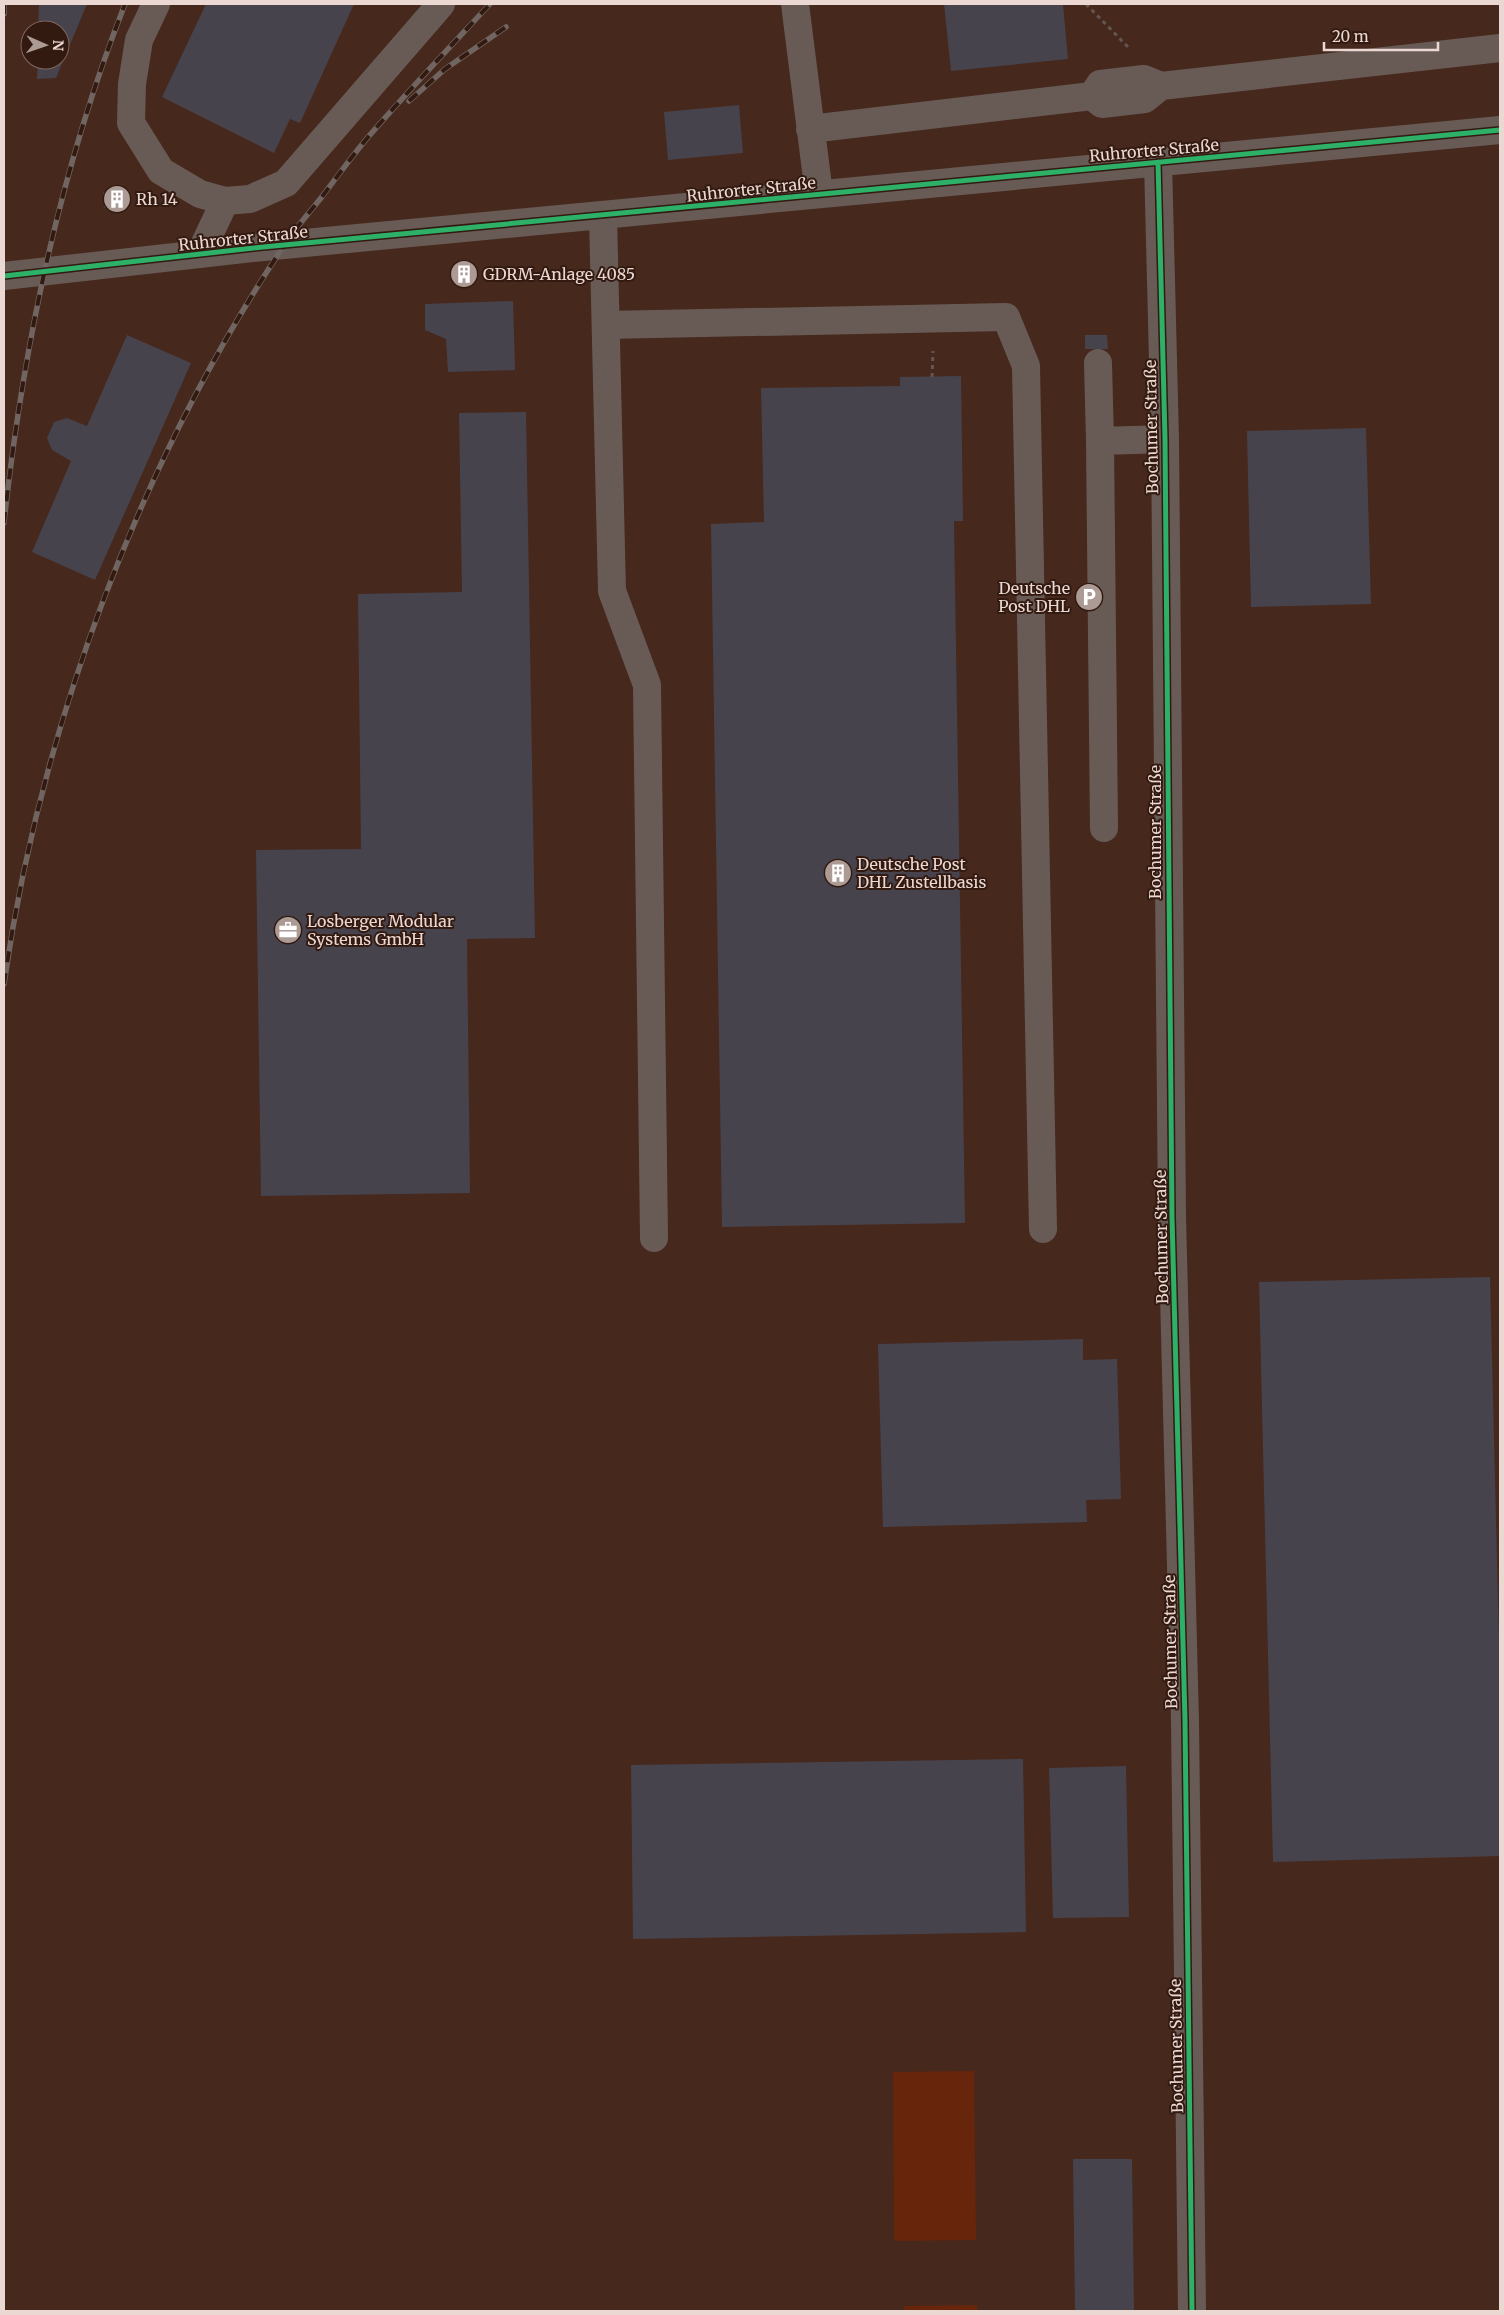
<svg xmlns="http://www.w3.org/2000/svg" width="1504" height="2315" font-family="Merriweather,serif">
	<rect width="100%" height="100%" fill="#362722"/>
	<path fill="#46281d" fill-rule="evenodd" d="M4,4h1496v2307h-1496zM30,30h30v30h-30z"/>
	<path fill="#67260c" d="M974,2071l2,169 -82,1 -1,-169z
		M977,2305v6h-73v-5z"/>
	<path fill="#47434d" d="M39,4h48l-31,74 -19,1 1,-19h22v-30h-22z
		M206,4h148l-54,119 -10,-4 -16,34 -112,-56z
		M944,4h119l5,55 -117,12z
		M739,105l4,48 -75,7 -4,-48z
		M130,191v15l-26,2 -1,-16z
		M475,268l1,10 -24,2 -1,-11z
		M513,301l2,69 -67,2 -2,-33 -21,-9v-26z
		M127,335l64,28 -96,217 -63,-28 39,-91 -19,-11 -5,-12 7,-16 13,-4 20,8z
		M1085,335h22l1,14h-23z
		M961,376l2,145h-9l11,702 -243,4 -11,-703 53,-2 -3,-134 139,-2v-9z
		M526,412l9,526 -68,1 3,254 -209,3 -5,-346 105,-1 -3,-255 104,-2 -3,-179z
		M1366,428l5,176 -120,3 -4,-176z
		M1490,1277l10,406v173l-227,6 -14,-580z
		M1083,1339v21l34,-1 4,140 -35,1 1,22 -204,5 -5,-183z
		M1023,1759l3,173 -393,7 -2,-174z
		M1126,1766l3,151 -76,1 -4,-150z
		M1073,2159h59l2,152h-59z"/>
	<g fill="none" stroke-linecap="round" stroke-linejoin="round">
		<path stroke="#615652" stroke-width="3" stroke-dasharray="4 4" stroke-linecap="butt" d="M1086,4l42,43
			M932,377l1,-26"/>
		<path stroke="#685b56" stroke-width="28" d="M156,4l-17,36 -7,44 -1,39 30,48 39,23 25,7 25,-2 36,-16 155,-179
			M795,4l24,190
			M1092,96l10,8 43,-5 16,-13
			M810,129l282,-33 8,-12 44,-5 17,7 339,-38
			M1158,162l7,277 7,778 13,504 7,590
			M603,216l9,375 35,94 7,553
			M200,254l25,-53
			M4,276l259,-29 1237,-117
			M606,325l400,-8 20,49 17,863
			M1098,363l2,78
			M1104,828l-4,-387 65,-2"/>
		<g stroke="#706561" stroke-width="5.5">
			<path id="rail" d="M4,14v-10
				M409,101l36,-32 61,-42
				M4,523c19,-177 56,-353 121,-519
				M4,984c36,-256 136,-522 279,-737 11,-17 25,-33 38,-49 16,-21 31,-42 48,-62 39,-45 80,-88 121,-132"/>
		</g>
		<use href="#rail" stroke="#331a11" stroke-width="4" stroke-dasharray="11" stroke-linecap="butt"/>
		<g stroke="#331a11" stroke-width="8">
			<path id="cycleway" d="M1158,162l7,277 7,778 13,504 7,590
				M4,276l259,-29 1237,-117"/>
		</g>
		<use href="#cycleway" stroke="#2db169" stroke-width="5"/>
	</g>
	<defs>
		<g id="building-disc" transform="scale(1.4375)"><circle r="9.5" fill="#ac9a94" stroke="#331a11"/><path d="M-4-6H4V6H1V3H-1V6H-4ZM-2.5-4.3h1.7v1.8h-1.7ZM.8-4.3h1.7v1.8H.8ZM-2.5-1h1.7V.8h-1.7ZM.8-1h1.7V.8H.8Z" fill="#fff"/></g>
		<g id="parking-disc" transform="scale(1.4375)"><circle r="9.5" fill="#ac9a94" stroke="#331a11"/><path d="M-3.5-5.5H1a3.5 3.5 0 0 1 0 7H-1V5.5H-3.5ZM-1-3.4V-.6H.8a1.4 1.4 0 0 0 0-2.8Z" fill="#fff"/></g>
		<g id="office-disc" transform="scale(1.4375)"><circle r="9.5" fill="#ac9a94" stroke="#331a11"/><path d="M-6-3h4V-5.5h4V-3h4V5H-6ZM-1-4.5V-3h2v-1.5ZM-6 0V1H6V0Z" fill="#fff"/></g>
	</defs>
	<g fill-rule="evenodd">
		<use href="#building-disc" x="117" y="199"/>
		<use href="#building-disc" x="464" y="274"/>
		<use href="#parking-disc" x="1089" y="597"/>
		<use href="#building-disc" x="838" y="873"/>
		<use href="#office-disc" x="288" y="930"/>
	</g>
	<g text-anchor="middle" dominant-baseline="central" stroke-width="4" stroke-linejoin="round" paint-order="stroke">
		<g font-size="16" fill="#ebd8d2" stroke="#331a11">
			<text transform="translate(1154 150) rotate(-5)">Ruhrorter Straße</text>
			<text transform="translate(751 189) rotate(-6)">Ruhrorter Straße</text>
			<text transform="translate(243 238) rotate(-6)">Ruhrorter Straße</text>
			<text transform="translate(1151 427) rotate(-91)">Bochumer Straße</text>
			<text transform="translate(1155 832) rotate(-90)">Bochumer Straße</text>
			<text transform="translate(1161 1237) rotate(-91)">Bochumer Straße</text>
			<text transform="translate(1170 1642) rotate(-91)">Bochumer Straße</text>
			<text transform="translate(1176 2046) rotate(-91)">Bochumer Straße</text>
		</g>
		<g font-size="16" fill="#ebd8d2" stroke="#331a11" text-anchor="start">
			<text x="136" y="199">Rh 14</text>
			<text x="483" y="274">GDRM-Anlage 4085</text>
			<text x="1070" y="588" text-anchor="end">Deutsche<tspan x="1070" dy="18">Post DHL</tspan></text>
			<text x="857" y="864">Deutsche Post<tspan x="857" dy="18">DHL Zustellbasis</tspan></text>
			<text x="307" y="921">Losberger Modular<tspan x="307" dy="18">Systems GmbH</tspan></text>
		</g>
	</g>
	<rect width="1504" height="2315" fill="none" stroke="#ebd8d2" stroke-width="10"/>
	<g transform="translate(45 45) rotate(92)"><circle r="24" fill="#331a11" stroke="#7d665e"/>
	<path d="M0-4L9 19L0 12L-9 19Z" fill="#ac9a94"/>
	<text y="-8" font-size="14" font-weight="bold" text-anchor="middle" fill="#ebd8d2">N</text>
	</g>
	<path d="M1324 42v8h114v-8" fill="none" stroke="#ebd8d2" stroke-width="2.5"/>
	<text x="1332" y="42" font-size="15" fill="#ebd8d2" stroke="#331a11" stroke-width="4" paint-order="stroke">20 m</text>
</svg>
